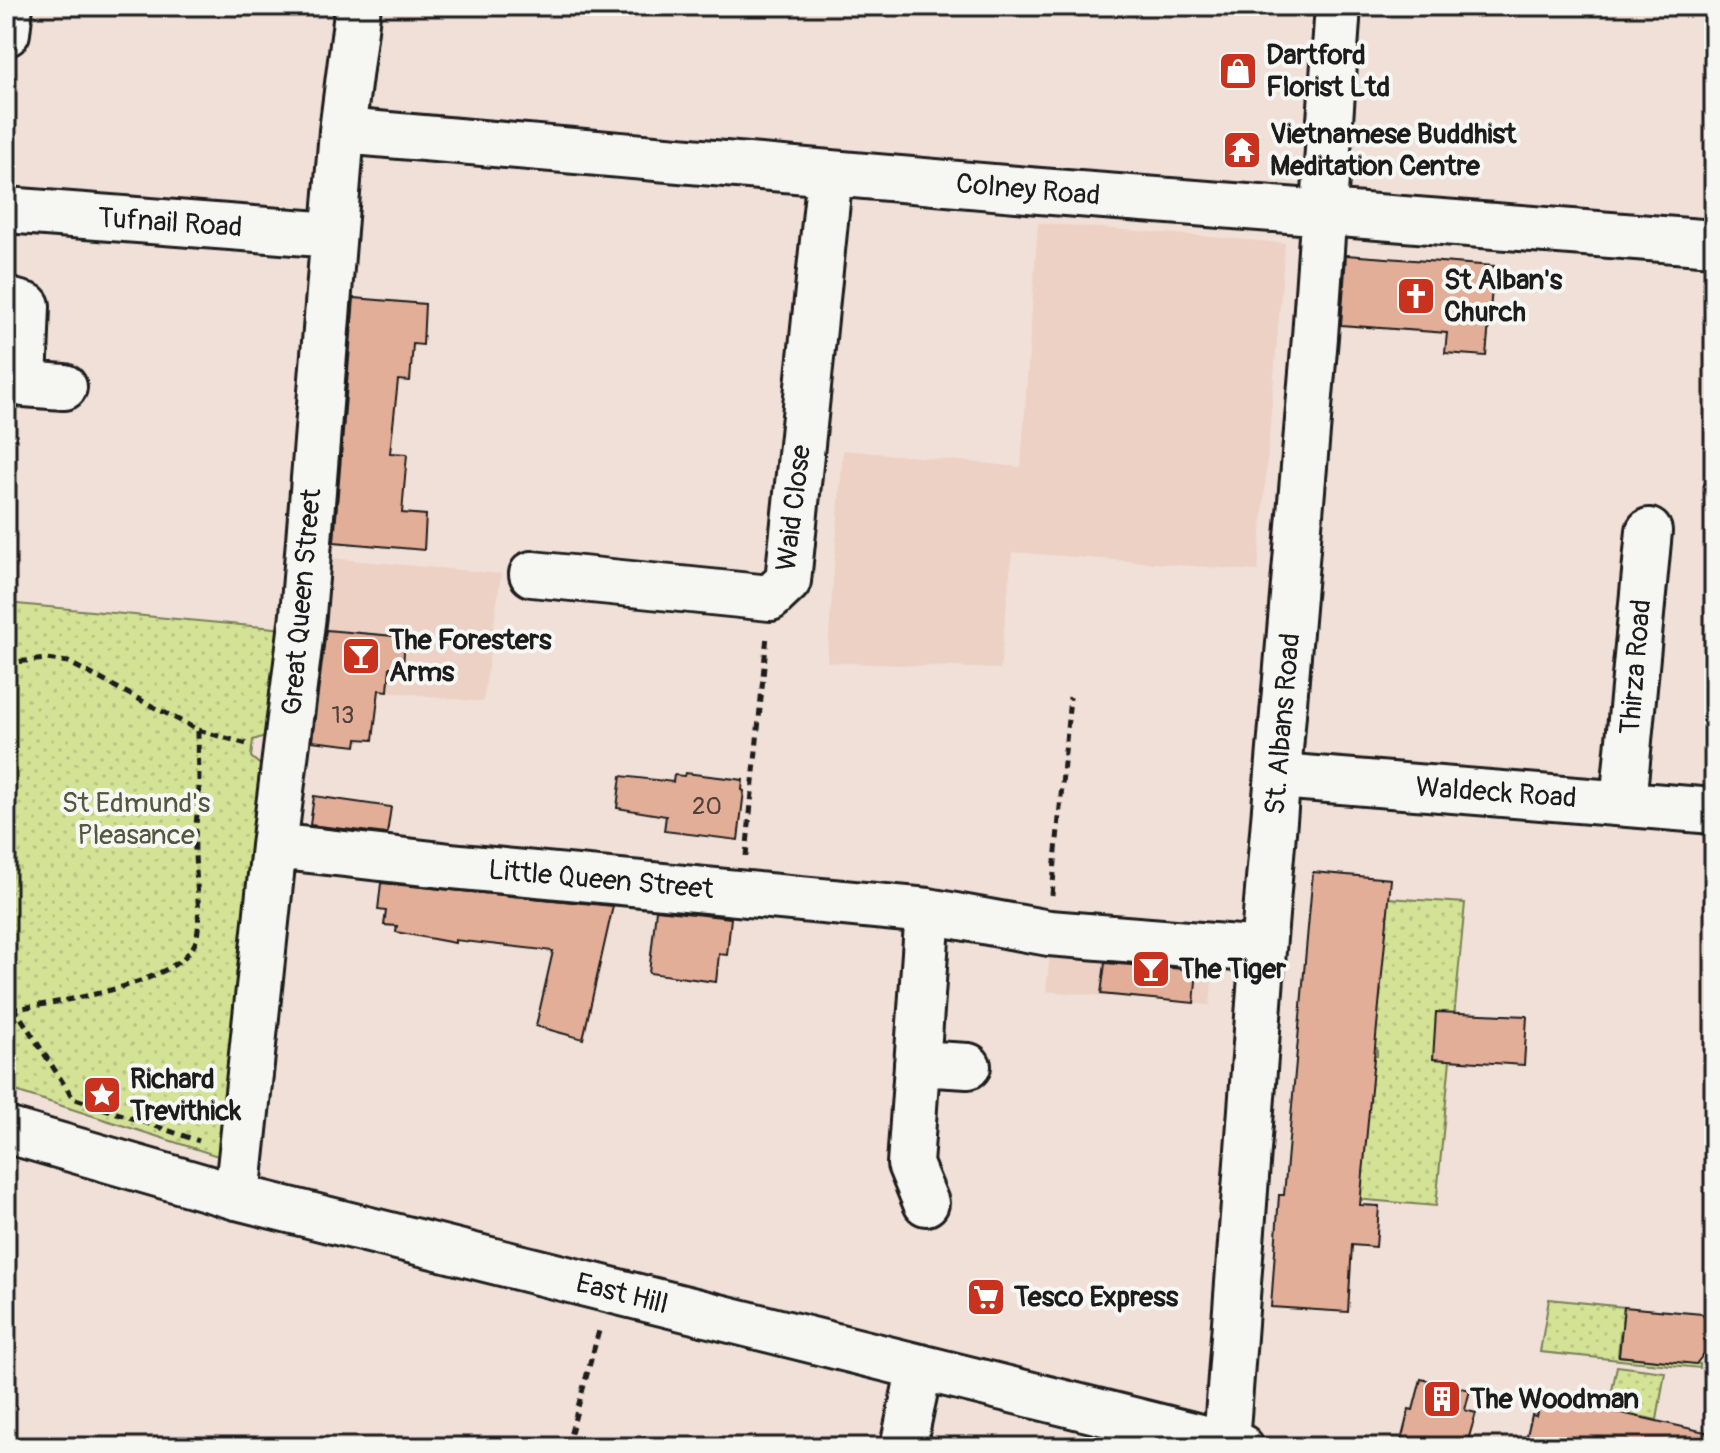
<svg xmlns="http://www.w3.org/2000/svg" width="1720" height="1453" font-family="Pangolin,sans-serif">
	<defs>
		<pattern id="green-dots" width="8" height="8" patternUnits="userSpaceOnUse" patternTransform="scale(2)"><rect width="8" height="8" fill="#d3e295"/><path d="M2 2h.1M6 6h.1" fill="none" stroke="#b5c180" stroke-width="1.8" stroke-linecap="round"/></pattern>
	</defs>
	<rect width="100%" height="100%" fill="#f0e0d7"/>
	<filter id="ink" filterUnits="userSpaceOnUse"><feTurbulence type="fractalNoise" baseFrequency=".0125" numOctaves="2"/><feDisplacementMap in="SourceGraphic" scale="16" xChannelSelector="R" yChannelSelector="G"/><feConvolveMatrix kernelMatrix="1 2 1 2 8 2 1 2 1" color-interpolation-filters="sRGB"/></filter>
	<g filter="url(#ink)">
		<path fill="#ecd1c4" d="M1038,223l247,20 -27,328 -246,-19 -12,117 -173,-7 16,-212 178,17z
			M330,558l171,16 -18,128 -168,-19z
			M1051,945l163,15 -4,45 -164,-14z"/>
		<path fill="url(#green-dots)" stroke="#787f58" stroke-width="2" d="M6,603l279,26 -11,104 -21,7 -2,17 21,18 -48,383 -218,-70z
			M1388,898l77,5 -29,303 -81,-7 -20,-146 42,3v-8l-7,-1 -9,-46 18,1 2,-12 -36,-4z
			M1549,1299l75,8 -2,15 30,2 -1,14 -31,-4 -2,22 82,8v4l-160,-16z
			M1617,1366l48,6 -8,48 -14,-3 -5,20 -30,-27z"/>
		<path fill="#e3ae98" stroke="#1c1c1c" stroke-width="2" d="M1346,255l148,11 -8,90 -41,-3 2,-20 -106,-8z
			M354,298l71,6 -2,41 -10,-1 -3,37 -12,-1 -8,73 17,1 -5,59 24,2 -2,35 -90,-8z
			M326,630l79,7 -2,30h-13l-2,24 -9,-1 -6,50 -16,-1 -1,7 -44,-5z
			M685,773l58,7 -1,10 2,1 -6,49 -74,-9 2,-15 -49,-8 4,-32 52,6 1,-7 10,1z
			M314,796l77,11 -4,27 -77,-9z
			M1313,872l78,7 -31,326 19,1 -3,41 -24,-2 -4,67 -77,-5 8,-112h5z
			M381,883l232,23 -30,133 -47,-13 17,-75 -98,-11v3l-59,-11 1,-6 -13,-1 2,-14 -8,-1z
			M656,910l75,8 -4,37 -8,-1 -3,28 -67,-9z
			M1105,963l92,7 -3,33 -93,-9z
			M1436,1012l91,4 -3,49 -91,-6z
			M1624,1307l78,7 7,10 -2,18 3,4 -14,18 -77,-8z
			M1421,1379l49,11 -5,20 11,3 -10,34h-45l-20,-6 8,-32 4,1z
			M1542,1395l172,39v13h-190l8,-32 4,1z"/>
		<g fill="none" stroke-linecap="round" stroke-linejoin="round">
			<g stroke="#1c1c1c" stroke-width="50">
				<path id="minor" d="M7,33l3,-27
					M342,131l698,60 674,52
					M6,210l327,25
					M6,300l21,6 -3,78 40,3
					M532,574l238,24 18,-17 42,-408
					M1279,776l435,35
					M1623,803l26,-272
					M274,846l177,20 477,45 121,22 214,17
					M917,1063l51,3
					M237,1197l37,-351 29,-231 39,-484 16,-125
					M926,1203l-16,-39 18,-253
					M1226,1443l37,-493 52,-613 23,-331
					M903,1447l17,-80"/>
			</g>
			<g stroke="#1c1c1c" stroke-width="50">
				<path id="major" d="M6,1130l231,67 1004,250"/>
			</g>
			<path stroke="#1c1c1c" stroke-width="5" stroke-dasharray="8 6" stroke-linecap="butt" d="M6,663l40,-4 22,3 130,68c0,18 1,37 1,55 0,22 -5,45 -4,67 0,21 8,74 0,91 -18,42 -138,59 -179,66
				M198,730l49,14
				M746,856l21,-221
				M1052,895l18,-198
				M6,995l67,103 126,43
				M567,1447l33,-120"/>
			<use href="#minor" stroke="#f6f6f2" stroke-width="44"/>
			<use href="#major" stroke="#f6f6f2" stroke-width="44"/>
		</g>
	</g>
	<defs>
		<g id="shop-square" transform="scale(2)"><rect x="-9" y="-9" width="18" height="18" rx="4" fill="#c8321e" stroke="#f6f6f2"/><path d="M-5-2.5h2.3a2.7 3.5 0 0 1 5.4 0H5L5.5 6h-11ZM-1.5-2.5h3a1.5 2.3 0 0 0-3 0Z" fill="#fff"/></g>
		<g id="temple-square" transform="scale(2)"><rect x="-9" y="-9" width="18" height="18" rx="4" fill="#c8321e" stroke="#f6f6f2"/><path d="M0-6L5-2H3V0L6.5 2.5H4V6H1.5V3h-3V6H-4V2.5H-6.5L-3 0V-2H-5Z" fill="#fff"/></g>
		<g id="church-square" transform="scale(2)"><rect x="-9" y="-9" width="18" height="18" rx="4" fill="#c8321e" stroke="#f6f6f2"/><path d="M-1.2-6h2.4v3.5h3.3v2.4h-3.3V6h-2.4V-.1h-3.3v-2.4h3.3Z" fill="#fff"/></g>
		<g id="bar-square" transform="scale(2)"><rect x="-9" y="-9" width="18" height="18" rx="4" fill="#c8321e" stroke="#f6f6f2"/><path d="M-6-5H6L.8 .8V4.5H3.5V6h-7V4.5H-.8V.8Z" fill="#fff"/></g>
		<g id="sight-square" transform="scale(2)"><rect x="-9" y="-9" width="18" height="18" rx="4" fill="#c8321e" stroke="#f6f6f2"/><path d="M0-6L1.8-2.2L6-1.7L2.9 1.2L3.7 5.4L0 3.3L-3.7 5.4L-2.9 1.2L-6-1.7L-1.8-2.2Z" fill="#fff"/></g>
		<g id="supermarket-square" transform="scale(2)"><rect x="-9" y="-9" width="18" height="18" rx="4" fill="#c8321e" stroke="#f6f6f2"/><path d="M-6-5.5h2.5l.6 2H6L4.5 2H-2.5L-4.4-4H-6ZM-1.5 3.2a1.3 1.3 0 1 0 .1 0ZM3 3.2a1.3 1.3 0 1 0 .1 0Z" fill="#fff"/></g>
		<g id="building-square" transform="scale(2)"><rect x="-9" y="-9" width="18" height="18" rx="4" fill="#c8321e" stroke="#f6f6f2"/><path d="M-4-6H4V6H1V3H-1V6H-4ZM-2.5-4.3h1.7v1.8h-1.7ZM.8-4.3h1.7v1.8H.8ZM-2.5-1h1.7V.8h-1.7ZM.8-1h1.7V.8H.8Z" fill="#fff"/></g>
	</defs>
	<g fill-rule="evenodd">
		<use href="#shop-square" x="1238" y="71"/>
		<use href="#temple-square" x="1242" y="150"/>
		<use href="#church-square" x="1416" y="296"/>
		<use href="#bar-square" x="361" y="656"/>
		<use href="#bar-square" x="1151" y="969"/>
		<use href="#sight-square" x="102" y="1095"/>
		<use href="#supermarket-square" x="986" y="1297"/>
		<use href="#building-square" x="1442" y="1399"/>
	</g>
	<g text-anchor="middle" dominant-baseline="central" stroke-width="8" stroke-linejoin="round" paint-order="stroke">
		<g font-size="24" fill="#4e403b">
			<text x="343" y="715">13</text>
			<text x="707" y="806">20</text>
		</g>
		<g font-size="28" font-weight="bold" fill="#1c1c1c" stroke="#f6f6f2" text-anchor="start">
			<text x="1266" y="55">Dartford<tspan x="1266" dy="32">Florist Ltd</tspan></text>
			<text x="1270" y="134">Vietnamese Buddhist<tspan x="1270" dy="32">Meditation Centre</tspan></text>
			<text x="1444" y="280">St Alban's<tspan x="1444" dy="32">Church</tspan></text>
			<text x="389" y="640">The Foresters<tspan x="389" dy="32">Arms</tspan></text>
			<text x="1179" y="969">The Tiger</text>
			<text x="130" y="1079">Richard<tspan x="130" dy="32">Trevithick</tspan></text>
			<text x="1014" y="1297">Tesco Express</text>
			<text x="1470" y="1399">The Woodman</text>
		</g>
		<g font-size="28" fill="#1c1c1c" stroke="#f6f6f2">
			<text transform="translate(1028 190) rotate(5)">Colney Road</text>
			<text transform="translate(170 223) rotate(4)">Tufnail Road</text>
			<text transform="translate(794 508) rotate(-83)">Waid Close</text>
			<text transform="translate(302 602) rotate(-85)">Great Queen Street</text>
			<text transform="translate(1636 667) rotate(-85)">Thirza Road</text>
			<text transform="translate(1283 724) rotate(-85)">St. Albans Road</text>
			<text transform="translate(1496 793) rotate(4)">Waldeck Road</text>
			<text transform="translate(601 880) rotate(5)">Little Queen Street</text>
			<text transform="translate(622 1294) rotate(14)">East Hill</text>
		</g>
		<g font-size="28" fill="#535740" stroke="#f6f6f2">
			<text x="136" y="803">St Edmund's<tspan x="136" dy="32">Pleasance</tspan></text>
		</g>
	</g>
	<rect width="1720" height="1453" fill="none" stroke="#f6f6f2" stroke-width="32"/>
	<rect x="16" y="16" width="1688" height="1421" fill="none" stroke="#1c1c1c" stroke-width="3" filter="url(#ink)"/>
</svg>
